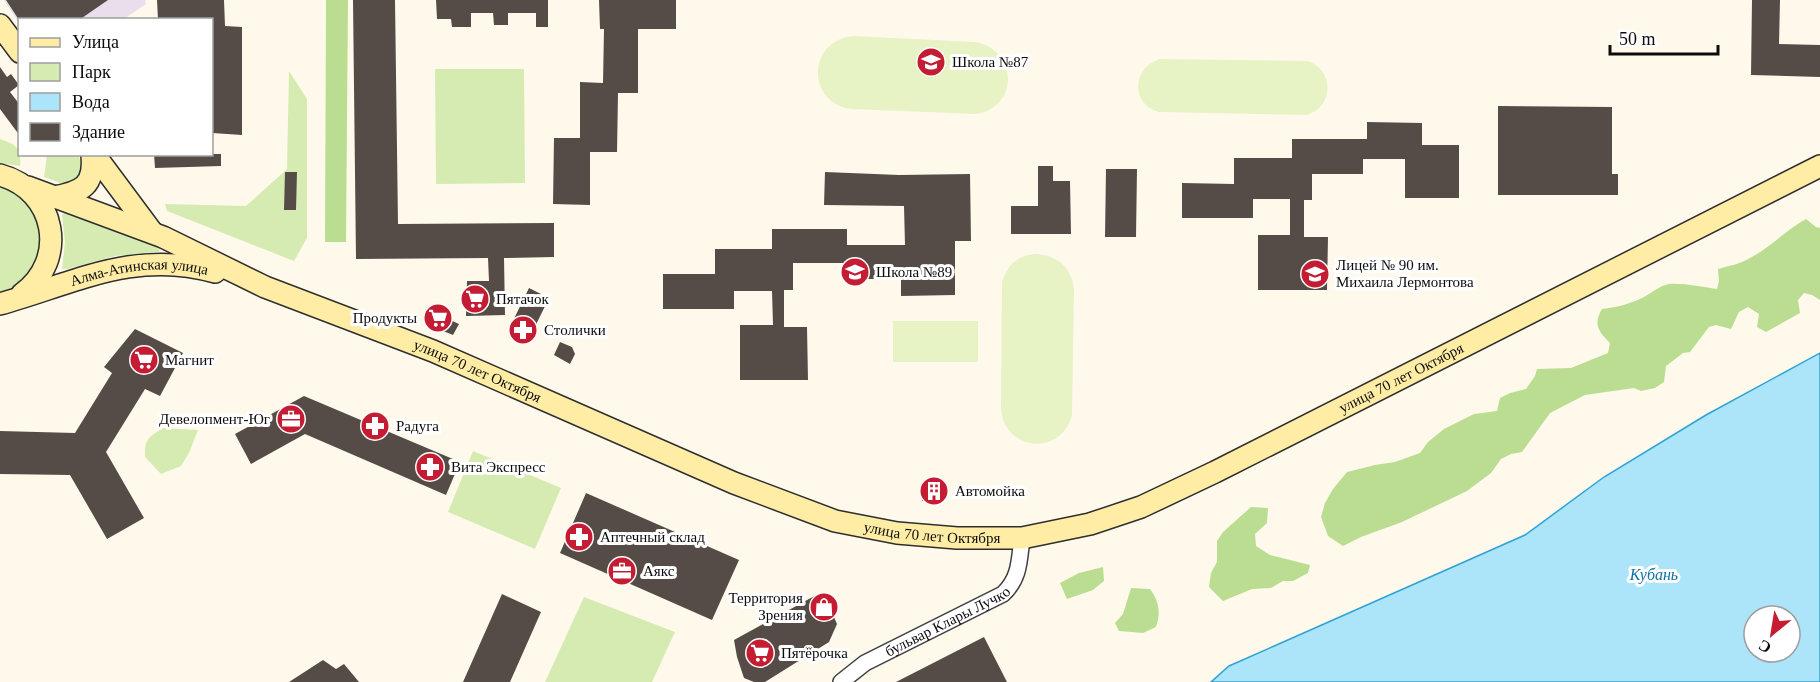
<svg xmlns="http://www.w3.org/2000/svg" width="1820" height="682" font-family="'Times New Roman',serif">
	<rect width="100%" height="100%" fill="#fff9eb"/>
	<path fill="#e9dfec" d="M4,0h141l1,4 -22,15 -104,1 -1,3z"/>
	<path fill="#d5ebb2" d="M435,69h89l1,114 -89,1z
		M289,71l18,28v139l-13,23 -127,-50 -2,-7 81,2 41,-37z
		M0,139c16,5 22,10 20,27l-20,-3z
		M78,154c6,15 3,19 -6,31h-6l-22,-8 3,-22z
		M0,184c7,4 19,8 24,14 30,34 18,80 -24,95z
		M67,210l93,38 -1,4 -44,4 -47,13h-6l3,-27 -3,-27z
		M163,428l35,2 -9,23 -8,13 -20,8 -16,-17c-1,-18 4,-20 18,-29z
		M473,451l88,37 -26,61 -87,-37z
		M584,597l91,35 -23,50h-107z"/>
	<path fill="#badd91" d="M326,0h22l-2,242h-21z
		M1806,219l10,8 4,1v72l-8,-5 -8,-2 -6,7 2,13 -34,19 -9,-5 2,-13 -11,-7 -9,5 -8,17 -15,-4 -7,2 -19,25 -7,1 -17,13 -2,16 -9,6 -14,3 -7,-3 -49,7 -35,18 -28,39 -11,2 -10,5 -10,14 -24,18 -65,31 -41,15 -18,9 -15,-10 -7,-19 4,-14 8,-14 14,-17 28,-7 20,-3 25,-9 8,-11 16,-13 30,-15 23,-3 3,-13 10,-5 16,-4 9,-13 2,-7 34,-1 37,-15 2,-10c-12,-12 -17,-19 -8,-34 16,-2 28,-5 42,-12 9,-5 15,-11 25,-13 16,-1 32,3 48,5l2,-8 -1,-12c10,-3 23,-5 32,-11 21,-11 36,-28 56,-39z
		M1251,507l17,1 -1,15 -12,11 1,12 14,9 40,10 -2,8 -15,8h-10l-12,7 -19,1 -29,12 -14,-14 2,-14 6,-11v-21l6,-9z
		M1103,567l1,14 -11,9 -26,9 -7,-16 19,-10z
		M1131,588l19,1c9,12 11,24 6,38l-13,6 -24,-2 -4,-8 8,-9z"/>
	<path fill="#e7f2c5" d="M854,36l121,6c42,7 45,64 2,72l-126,-5c-46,-7 -43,-70 3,-73z
		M1160,59l147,2c28,8 27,47 -1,54l-147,-3c-29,-8 -27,-45 1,-53z
		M1036,254c21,1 36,14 38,35l-2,126c-11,42 -68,36 -71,-6l1,-127c5,-17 16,-27 34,-28z
		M893,321h85v41h-85z"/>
	<path fill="#ace4fa" stroke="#2fa2d5" stroke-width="1.5" fill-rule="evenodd" d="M1820,353v329h-609l18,-16 296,-131 79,-58 102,-62zM1754,616h36v36h-36z"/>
	<path fill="#554c48" d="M6,0h102l-29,20h-60z
		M157,0h67l1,26 17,1v108l-30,-2v-113h-54z
		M353,0h42l3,224 156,-1v34l-50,1 1,57 -39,1 1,-35h22l-1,-23 -132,1z
		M436,0h112v27h-12v-14h-28v12h-14l-1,-12h-22v14h-19l-1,-8h-14z
		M599,0h77v29h-38v64h-20l-1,59h-27v53l-37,-1 1,-66h26v-56l23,1 1,-54h-4z
		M1752,0h28l-1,44 41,1v32l-69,-2z
		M0,67l7,10 4,-3 8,11 -9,7 10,13v31l-20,-27z
		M1498,106l114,1v67h6v21h-120z
		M1367,122l55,1v22h37v53h-54v-39h-42v15h-51v26h-8v37h24l-1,53h-69v-55h32v-36h-37v19h-71v-35l52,1v-26h58v-19h75z
		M154,154h67v12l-66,2z
		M1038,166h15v15h17l1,53h-60v-28h27z
		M1106,169h31l-1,68h-31z
		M285,172h12l-1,38h-12z
		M825,172l74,3 71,-1 1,67h-16v54l-54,1v-17h-53v-16h-55v27h-9v37h23l1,53h-68v-55h33l-1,-34h-38v18h-71v-35h52v-25h57v-20h75v16h58l-1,-39 -80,-1z
		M529,288l20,10 -21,43 -20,-10z
		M432,312l27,12 -6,11 -25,-10z
		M135,329l48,24 -23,43 -15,-7 -39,63 38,66 -37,21 -37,-64 -70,-1v-43l75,2 37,-60 -8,-6z
		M560,342l12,5 3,7 -5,10 -16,-9z
		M304,396l156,66 -14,33 -141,-61 -54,30 -16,-30z
		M946,482v18l-24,1 -1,-18z
		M586,493l153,67 -27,60 -152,-67z
		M502,594l39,18 -31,70h-47z
		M818,594l12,14 7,16 -8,18 -64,40h-11l-10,-4 -7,-21 -3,-17z
		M984,637l23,45h-111z
		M323,660l13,9 8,-5 15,18h-70z"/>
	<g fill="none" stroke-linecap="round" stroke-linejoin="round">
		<g stroke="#3f3f3f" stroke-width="18">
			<g id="street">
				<path id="s1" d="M841,682l24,-19 138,-69c17,-16 16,-33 19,-56"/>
			</g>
		</g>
		<g stroke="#2e2e2e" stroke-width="24">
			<g id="secondary">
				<path d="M0,25l20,27"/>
				<path d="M94,154l58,78"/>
				<path d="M0,175c56,15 69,85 22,119"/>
				<path id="s2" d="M28,187l135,50 102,50 168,64 301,132 101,38 62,12 60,5h65l68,-14 51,-17 74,-35 605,-306"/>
				<path d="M54,197c28,-5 41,-11 38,-43"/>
				<path id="s3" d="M0,304c75,-21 135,-55 215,-32"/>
			</g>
		</g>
		<use href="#street" stroke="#fff" stroke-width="15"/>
		<use href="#secondary" stroke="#ffeda6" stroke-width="21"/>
	</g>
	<defs>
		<g id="school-disc" transform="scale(1.5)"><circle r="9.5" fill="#c41c33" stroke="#fff"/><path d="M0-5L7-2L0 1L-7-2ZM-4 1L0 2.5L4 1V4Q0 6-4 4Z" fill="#fff"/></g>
		<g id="supermarket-disc" transform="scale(1.5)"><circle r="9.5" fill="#c41c33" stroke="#fff"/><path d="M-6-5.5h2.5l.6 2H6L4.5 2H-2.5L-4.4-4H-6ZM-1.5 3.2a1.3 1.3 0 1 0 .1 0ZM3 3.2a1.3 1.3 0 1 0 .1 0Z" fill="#fff"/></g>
		<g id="pharmacy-disc" transform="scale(1.5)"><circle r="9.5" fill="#c41c33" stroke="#fff"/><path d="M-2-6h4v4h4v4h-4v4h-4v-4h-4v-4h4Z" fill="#fff"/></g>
		<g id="office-disc" transform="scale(1.5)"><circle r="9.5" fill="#c41c33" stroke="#fff"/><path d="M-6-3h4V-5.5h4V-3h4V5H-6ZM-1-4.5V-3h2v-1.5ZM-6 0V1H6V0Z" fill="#fff"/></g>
		<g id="building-disc" transform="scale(1.5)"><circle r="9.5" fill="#c41c33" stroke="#fff"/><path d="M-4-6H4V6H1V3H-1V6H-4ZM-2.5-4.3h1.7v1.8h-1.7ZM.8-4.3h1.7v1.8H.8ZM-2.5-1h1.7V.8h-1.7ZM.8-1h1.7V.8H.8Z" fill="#fff"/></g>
		<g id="shop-disc" transform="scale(1.5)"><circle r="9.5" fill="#c41c33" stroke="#fff"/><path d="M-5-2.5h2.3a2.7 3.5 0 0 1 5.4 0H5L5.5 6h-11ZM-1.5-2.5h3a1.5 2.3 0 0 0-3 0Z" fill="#fff"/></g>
	</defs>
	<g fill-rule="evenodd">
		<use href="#school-disc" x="931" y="62"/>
		<use href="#school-disc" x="855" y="272"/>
		<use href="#school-disc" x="1315" y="274"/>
		<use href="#supermarket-disc" x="475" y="299"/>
		<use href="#supermarket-disc" x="438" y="318"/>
		<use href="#pharmacy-disc" x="523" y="330"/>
		<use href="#supermarket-disc" x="144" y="360"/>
		<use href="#office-disc" x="291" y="419"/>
		<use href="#pharmacy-disc" x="375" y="426"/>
		<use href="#pharmacy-disc" x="430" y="467"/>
		<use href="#building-disc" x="934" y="491"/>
		<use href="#pharmacy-disc" x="579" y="537"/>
		<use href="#office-disc" x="622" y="571"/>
		<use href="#shop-disc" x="824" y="607"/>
		<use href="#supermarket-disc" x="760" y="653"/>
	</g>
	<g text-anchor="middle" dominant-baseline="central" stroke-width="6" stroke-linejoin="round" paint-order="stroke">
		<g font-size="15" fill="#0c0c0c" stroke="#fff" text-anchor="start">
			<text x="952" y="62">Школа №87</text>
			<text x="1336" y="265">Лицей № 90 им.<tspan x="1336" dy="17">Михаила Лермонтова</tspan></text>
			<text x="876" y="272">Школа №89</text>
			<text x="496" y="299">Пятачок</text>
			<text x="417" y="318" text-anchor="end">Продукты</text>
			<text x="544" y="330">Столички</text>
			<text x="165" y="360">Магнит</text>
			<text x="270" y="419" text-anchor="end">Девелопмент-Юг</text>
			<text x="396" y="426">Радуга</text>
			<text x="451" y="467">Вита Экспресс</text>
			<text x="955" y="491">Автомойка</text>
			<text x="600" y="537">Аптечный склад</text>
			<text x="643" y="571">Аякс</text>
			<text x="803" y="598" text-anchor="end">Территория<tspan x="803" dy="17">Зрения</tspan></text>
			<text x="781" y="653">Пятёрочка</text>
		</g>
		<g font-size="15" fill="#0c0c0c" stroke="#fff">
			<text stroke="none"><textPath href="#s3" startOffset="144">Алма-Атинская улица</textPath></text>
			<text stroke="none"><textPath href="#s2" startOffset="486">улица 70 лет Октября</textPath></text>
			<text stroke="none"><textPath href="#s2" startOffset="1476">улица 70 лет Октября</textPath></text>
			<text stroke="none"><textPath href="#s2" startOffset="972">улица 70 лет Октября</textPath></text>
			<text stroke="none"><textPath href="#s1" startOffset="123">бульвар Клары Лучко</textPath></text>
		</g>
		<g font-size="16" font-style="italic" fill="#0e71a5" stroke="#fff">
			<text x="1654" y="574">Кубань</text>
		</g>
	</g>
	<rect x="18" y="18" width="195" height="138" fill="#ffffff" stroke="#9e9e9e" stroke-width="1.5"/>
	<rect x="30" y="38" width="30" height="9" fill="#ffeda6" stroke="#9e9e9e" stroke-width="1.5"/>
	<text x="72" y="48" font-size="18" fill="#0c0c0c">Улица</text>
	<rect x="30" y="63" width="30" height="18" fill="#d5ebb2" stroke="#9e9e9e" stroke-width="1.5"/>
	<text x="72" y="78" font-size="18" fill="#0c0c0c">Парк</text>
	<rect x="30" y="93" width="30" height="18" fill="#ace4fa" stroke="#9e9e9e" stroke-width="1.5"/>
	<text x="72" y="108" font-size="18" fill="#0c0c0c">Вода</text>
	<rect x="30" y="123" width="30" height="18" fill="#554c48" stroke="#9e9e9e" stroke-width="1.5"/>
	<text x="72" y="138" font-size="18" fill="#0c0c0c">Здание</text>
	<g transform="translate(1772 634) rotate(210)"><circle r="28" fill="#ffffff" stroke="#9e9e9e" stroke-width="1.5"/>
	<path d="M0-4.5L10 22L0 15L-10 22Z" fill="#c41c33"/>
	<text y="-9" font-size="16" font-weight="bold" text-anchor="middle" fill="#0c0c0c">С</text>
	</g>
	<path d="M1610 45v9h108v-9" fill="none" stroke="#0c0c0c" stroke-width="3"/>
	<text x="1619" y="45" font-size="18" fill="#0c0c0c" stroke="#ffffff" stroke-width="4.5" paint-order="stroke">50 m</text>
</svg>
